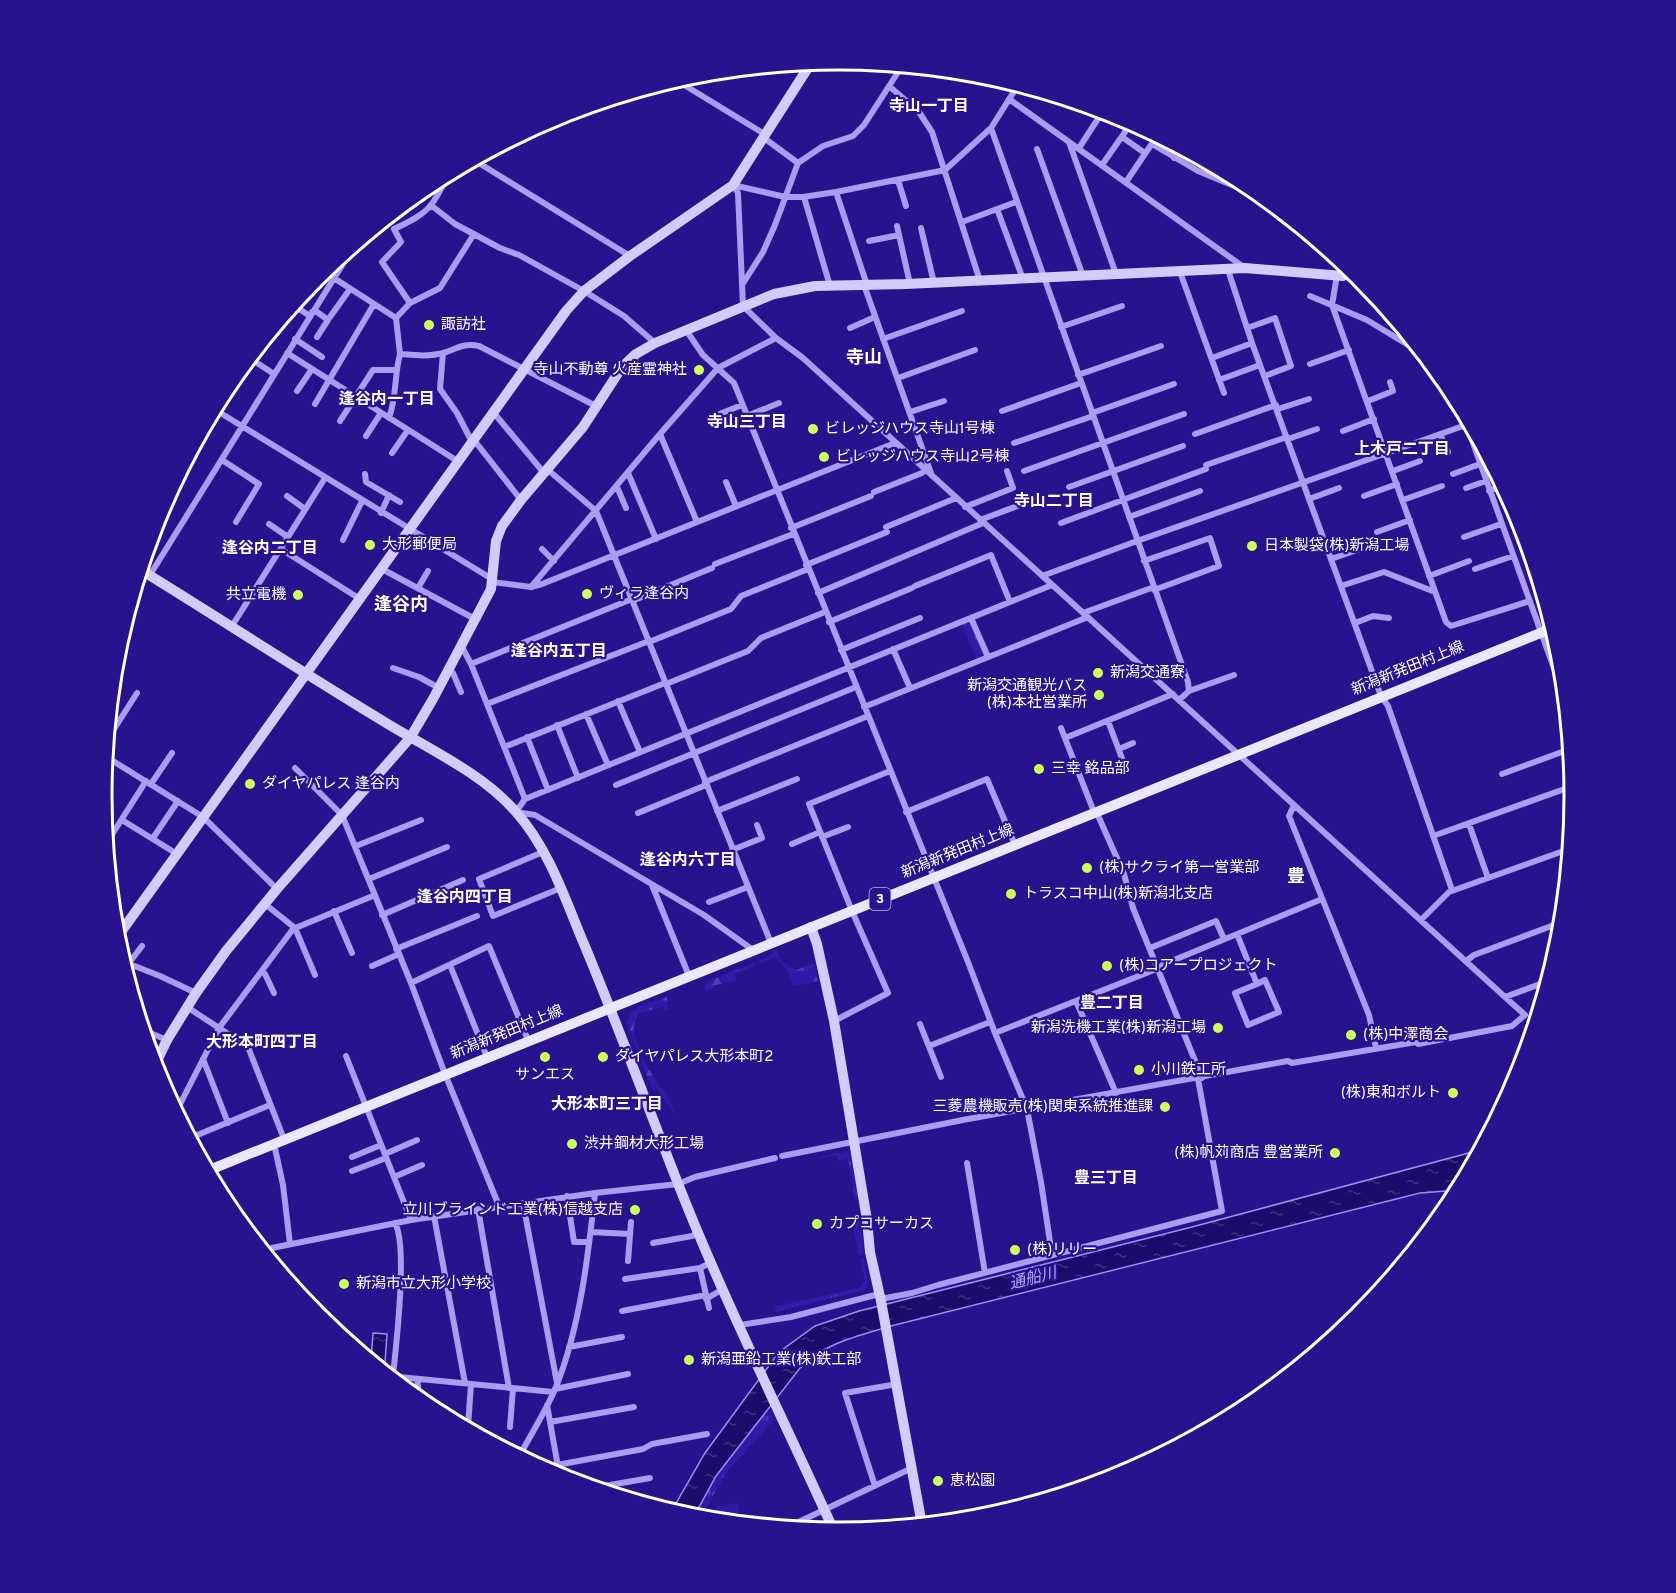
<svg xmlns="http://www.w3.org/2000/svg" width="1676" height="1593" font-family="Overpass,'Noto Sans JP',sans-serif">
	<defs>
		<pattern id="grass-tufts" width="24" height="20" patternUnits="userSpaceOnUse" patternTransform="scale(1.5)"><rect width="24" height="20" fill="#301ba8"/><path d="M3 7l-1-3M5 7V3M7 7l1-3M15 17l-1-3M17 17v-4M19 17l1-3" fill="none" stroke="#4f3db5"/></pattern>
		<pattern id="forest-firs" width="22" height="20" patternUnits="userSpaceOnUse" patternTransform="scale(1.5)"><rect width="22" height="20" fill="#301ba8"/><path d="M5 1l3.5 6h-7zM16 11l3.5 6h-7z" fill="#4f3db5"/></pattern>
		<pattern id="water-ripples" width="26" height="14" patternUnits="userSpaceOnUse" patternTransform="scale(1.5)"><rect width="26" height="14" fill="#1c0b6a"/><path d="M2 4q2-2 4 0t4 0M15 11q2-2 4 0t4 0" fill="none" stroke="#3e3080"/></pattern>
	</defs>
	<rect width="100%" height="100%" fill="#27138e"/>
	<path fill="url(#grass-tufts)" d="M967,620l5,3 14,31 -9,7 -16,-39z
		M847,1152l3,3 8,44 -3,1 -7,-41 -10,2 -1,-6 -28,5 28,-7z
		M855,1215l5,2 4,37 -5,1 -8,-39z
		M864,1258l4,27 -3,5 -90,22v-5l2,-1 82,-18 6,-8 -5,-21z
		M769,1409l5,11 -48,53 -26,46 -7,-1 23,-42z"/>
	<path fill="url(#forest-firs)" d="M776,949l5,12 15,9 18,-7 4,18 -25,5 -4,-13 -14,-16 -15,6v-3l8,-3z
		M754,963l1,3 -20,8 1,6 -23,6v3l-8,2v-9z
		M667,997l1,13 -3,1 -1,-4 -26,6c-2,5 -5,13 -4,18 4,33 31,55 42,84l-22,-30 1,7 -4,-5 -24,-64 4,-10 6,-3 -1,-2z"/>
	<path fill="#301ba8" d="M306,1304l22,1 -1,20z
		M737,1503l4,20 -23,-2 -2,-14z"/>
	<path fill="url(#water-ripples)" stroke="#9c8ef4" stroke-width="1.5" d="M1480,1150l-21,40 -39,3 -529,133c-33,10 -67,17 -91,42l-84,108 -23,42 -22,-6 34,-59 74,-101 36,-26 44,-15 333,-84z
		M373,1333l14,1 -2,28 -14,-1z"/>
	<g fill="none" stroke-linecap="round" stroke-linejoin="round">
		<path stroke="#a99cf1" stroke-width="6" d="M676,80l90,55
			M889,86l30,26 13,20 48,149
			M1009,99l236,169
			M991,128l197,554 1,9 -10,9
			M1122,137l20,14
			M764,138l34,25
			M1069,142l47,132
			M1152,144l46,27 68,28
			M1079,148l24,-37
			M1037,149l46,127
			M1174,158l6,-10
			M474,160l156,96
			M1102,165l30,-43
			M1217,179l5,-8
			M898,180l8,26
			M1126,182l31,-46
			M733,185l5,8 5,113 33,32 27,20 702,639
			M733,185l52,12h18l33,-5 109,-22 46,-42 27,-43
			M836,192l31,93
			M804,197l26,89
			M432,206l23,18 45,24 19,7 65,36 40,25 31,27
			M997,209l26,70
			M962,222l54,-20
			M897,226l13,58
			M921,228l13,55
			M869,241l30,-6
			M1340,260l3,16 19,4
			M1228,270l24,73 129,353 7,10 64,184
			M323,271l73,47 14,-15 30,-15 34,-54
			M1180,272l44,121
			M1337,275l-5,30 114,317 5,4 79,-25
			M742,285l21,-33 12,-27 23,-62 25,-17 30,-10 11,-11 38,-59
			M864,285l67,188
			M1310,296l57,24 56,34
			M410,303l-28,-41 19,-20 -7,-13c36,-17 37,-20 55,-56
			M293,305l17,11
			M312,312h5l11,8 -11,17
			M330,317l20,-28
			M396,318l4,36c13,1 25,3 38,0 17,-3 23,-12 41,-8l119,61
			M1061,327l61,-21
			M850,328l25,-11
			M1247,328l28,-10 16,48 -26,10
			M686,330l17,25 31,28 234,579 27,71 32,76 14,73 11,73
			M295,339l27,18
			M883,339l79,-28
			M287,353l172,109
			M443,353l-3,36 17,24 15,29
			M251,357l3,4 20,13
			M1212,358l40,-15
			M1310,364l39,-14
			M1078,375l83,-29
			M898,378l77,-28
			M1219,380l41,-15
			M297,391l15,-22
			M1368,401l25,-10 -3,-9
			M315,404l59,-100
			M1459,404l106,295
			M214,409l278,170
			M1278,409l31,-10
			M1002,411l79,-28
			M910,412l34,-11
			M494,413l50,60
			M1092,413l82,-29
			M747,416l32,-13
			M712,417l30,-12
			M389,418c8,-22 5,-42 11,-64
			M340,421l33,-51h23
			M1343,431l31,-12
			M660,434l37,88
			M1195,434l81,-29
			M1440,434l8,18
			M366,436l15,-23
			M1288,439l29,-10
			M474,440l47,60
			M1014,443l79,-27
			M392,453l16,-23
			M222,460l37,24 -23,38
			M1206,465l81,-28
			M547,469l49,42 175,432
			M1024,471l160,-57
			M1393,471l27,-10
			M628,473l28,66
			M365,474l1,8 34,20
			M1453,474l27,-10
			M726,482l10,24
			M617,487l9,21
			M1069,487l114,-41
			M1466,488l20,-7
			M1489,491l14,-5
			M874,492l48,-19 3,-3
			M287,496l18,13
			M1364,496l33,-12
			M1309,499l30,-11
			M1403,500l39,-14
			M965,507l48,-19 -6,-17
			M381,513l8,-18
			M1129,517l71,-26
			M980,520l40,-15
			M1061,523l145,-54
			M269,524l19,13
			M886,527l70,-29
			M791,528l80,-32
			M1377,532l33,-12
			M1464,537l37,-13
			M343,540l19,-39
			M281,549l79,50
			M542,549l12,12
			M1331,559l29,-10
			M1144,561l66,-23 9,28 -65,24
			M715,564l78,-30
			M806,565l81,-33
			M382,569l93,50
			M1475,569l38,-13
			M150,575l204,-329
			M1042,576l95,-35 329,-116
			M1429,576l40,-15
			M492,582l39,5 11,-3 353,-141
			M915,586l76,-31 19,47
			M1341,586l43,-14 51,20
			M531,587l129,-153 58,-66 58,-30
			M418,588l10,-17
			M818,593l165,-70
			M632,601l80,-33
			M1083,613l71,-26
			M971,618l17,39
			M829,622l83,-34
			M1355,623l18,-7 16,2
			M232,626l93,-148
			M649,642l82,-33 10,-13 67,-27
			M461,645l10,19 54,135
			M893,649l17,39
			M841,650l79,-32
			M471,664l161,-65
			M393,668l26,9 20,11
			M114,670l2,-3
			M448,670l5,3 8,19
			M666,684l82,-33 13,-13 64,-26
			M1189,691l45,-16
			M618,701l22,51
			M487,704l162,-63
			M864,707l224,-90
			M586,714l22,51
			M1108,721l15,40
			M557,725l21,53
			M1061,728l33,84
			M527,737l21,53
			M1065,738l108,-44
			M107,740l30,-47
			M504,747l161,-64
			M1119,749l14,-6
			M105,756l98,61 74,72
			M104,768l6,-9
			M295,768l47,47 69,168 34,91 54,132
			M1502,774l68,-25
			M705,782l163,-66
			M151,784l21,-31
			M616,785l240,-98
			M1294,805l-5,11 80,199 7,33
			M717,811l80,-32
			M1096,811l28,63 9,34 69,170
			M906,812l81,-33 28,66
			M638,813l68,-28
			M122,820l55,34
			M1469,824l19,54
			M1433,836l140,-50
			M822,837l26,-10
			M153,838l25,-37
			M106,844l40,-63
			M792,844l28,-12
			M356,846l65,-26
			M732,850l30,-12 -5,-13
			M543,852l-64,27 14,37 68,-28
			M369,879l78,-32
			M652,885l37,91
			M709,902l39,-15
			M265,904l30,24 20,47
			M334,911l18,42
			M382,915l81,-35
			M1421,920l28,-28 120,-43
			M1237,934l20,50 8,-4 14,32 -31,13 -13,-32 22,-9
			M1150,948l66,-27 8,18
			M396,949l81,-33
			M753,950l-49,-35 -169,-100 -19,-3 9,-13 527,-214
			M122,961l38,15 36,17
			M1466,961l8,-6 88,-33
			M129,963l13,-17
			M450,965l37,92
			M372,966l27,-12
			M262,971l3,3 9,19
			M411,983l78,-37 39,94
			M1076,1001l40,92
			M187,1007l61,40 36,92
			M834,1021l54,-28 -36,-82 -43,-107 81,-33
			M920,1024l21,53
			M143,1030l24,10
			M995,1033l164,-65 3,-3 160,-66
			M929,1046l61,-24
			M346,1056l65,164
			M203,1059l25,64
			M176,1112l43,-84 74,-99 82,-34
			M190,1138l80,-33
			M274,1144l9,41 7,59
			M385,1154l32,-14
			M782,1156l186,-37 320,-58 4,2 124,-21 2,2 94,-18 13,-11 -20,-18 43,-16
			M352,1157l29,-12
			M967,1163l18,110
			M352,1171l34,-13
			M394,1177l28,-12
			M567,1196l7,46h15
			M523,1203l34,180
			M478,1209l31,179
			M434,1216l31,167
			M591,1232l39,2
			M653,1243l39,-7 6,-3
			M262,1250l149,-30 184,-27
			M628,1261l3,-39
			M625,1279l75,-11
			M706,1299l17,-10
			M881,1299l31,-6 26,-8 284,-74 -24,-132
			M709,1308l-9,-40 12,-6
			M622,1311l84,-16
			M740,1325l51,-8 88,-23
			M569,1347l53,-10
			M389,1376l164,16
			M393,1376c3,-30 15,-130 2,-153
			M417,1379l3,23
			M555,1389l73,-15
			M547,1405l13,73
			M550,1422l84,-15
			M468,1427l3,-43
			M510,1427l3,-39
			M519,1457c12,-23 27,-46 37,-70 24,-60 32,-130 39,-194l83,-9 17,-7 80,-19
			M557,1465l86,-16 9,-5 55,-10
			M875,1486l-30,-93 52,-9
			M593,1488l57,-10
			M786,1528l126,-60"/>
		<path stroke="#d3cbfc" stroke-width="10" d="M141,570c81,50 161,102 242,151 45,28 98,51 133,91 33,37 49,87 68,132 33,79 62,158 93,237 47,120 105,235 158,352
			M811,927l6,17 17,77 33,199 3,32 11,49 41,224
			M116,939l450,-628 18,-20 46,-35 103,-71 78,-122
			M154,1067l13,-27 29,-47 30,-42 51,-62 133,-151 23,-39 58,-110 5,-48 6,-15 19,-26 62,-73 39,-60 14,-13 19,-11 119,-49 41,-8 91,-2 339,-16 98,8"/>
		<path stroke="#ece6ff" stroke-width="10" d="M207,1171l1346,-543"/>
	</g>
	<g fill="#ccff5c" stroke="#27138e" stroke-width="2">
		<circle cx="429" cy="325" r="6"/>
		<circle cx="699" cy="370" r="6"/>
		<circle cx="813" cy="429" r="6"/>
		<circle cx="824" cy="457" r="6"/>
		<circle cx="370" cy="545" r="6"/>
		<circle cx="1252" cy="546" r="6"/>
		<circle cx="587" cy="594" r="6"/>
		<circle cx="298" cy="595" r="6"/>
		<circle cx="1098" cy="673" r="6"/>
		<circle cx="1099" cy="695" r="6"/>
		<circle cx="1039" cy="769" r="6"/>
		<circle cx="250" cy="784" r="6"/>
		<circle cx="1087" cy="868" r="6"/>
		<circle cx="1011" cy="894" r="6"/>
		<circle cx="1107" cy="966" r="6"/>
		<circle cx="1218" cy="1028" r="6"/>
		<circle cx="1351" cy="1035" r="6"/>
		<circle cx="545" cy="1057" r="6"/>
		<circle cx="603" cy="1057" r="6"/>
		<circle cx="1139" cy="1070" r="6"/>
		<circle cx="1453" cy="1093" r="6"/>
		<circle cx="1165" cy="1107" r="6"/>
		<circle cx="572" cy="1144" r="6"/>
		<circle cx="1335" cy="1153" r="6"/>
		<circle cx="635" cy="1210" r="6"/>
		<circle cx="817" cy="1224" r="6"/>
		<circle cx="1015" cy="1250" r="6"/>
		<circle cx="344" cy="1284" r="6"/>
		<circle cx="689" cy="1360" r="6"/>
		<circle cx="938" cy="1481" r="6"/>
	</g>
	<g text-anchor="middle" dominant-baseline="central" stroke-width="4.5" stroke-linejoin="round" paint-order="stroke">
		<rect fill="#27138e" stroke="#beb8dd" stroke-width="1.5" x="869.5" y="888" width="21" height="22" rx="4.5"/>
		<g font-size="14" font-weight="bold" fill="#fff">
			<text x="880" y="899">3</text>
		</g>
		<g font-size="15" fill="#fff" stroke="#27138e" text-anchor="start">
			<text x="441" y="325">諏訪社</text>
			<text x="687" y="370" text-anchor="end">寺山不動尊 火産霊神社</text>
			<text x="825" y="429">ビレッジハウス寺山1号棟</text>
			<text x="836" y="457">ビレッジハウス寺山2号棟</text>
			<text x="382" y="545">大形郵便局</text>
			<text x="1264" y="546">日本製袋(株)新潟工場</text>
			<text x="599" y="594">ヴィラ逢谷内</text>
			<text x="286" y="595" text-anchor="end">共立電機</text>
			<text x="1110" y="673">新潟交通寮</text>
			<text x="1087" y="686" text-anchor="end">新潟交通観光バス<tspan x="1087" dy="17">(株)本社営業所</tspan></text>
			<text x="1051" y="769">三幸 銘品部</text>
			<text x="262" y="784">ダイヤパレス 逢谷内</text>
			<text x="1099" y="868">(株)サクライ第一営業部</text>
			<text x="1023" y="894">トラスコ中山(株)新潟北支店</text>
			<text x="1119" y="966">(株)コアープロジェクト</text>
			<text x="1206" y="1028" text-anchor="end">新潟洗機工業(株)新潟工場</text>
			<text x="1363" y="1035">(株)中澤商会</text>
			<text x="615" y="1057">ダイヤパレス大形本町2</text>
			<text x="1151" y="1070">小川鉄工所</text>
			<text x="545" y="1075" text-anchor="middle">サンエス</text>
			<text x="1441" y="1093" text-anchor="end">(株)東和ボルト</text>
			<text x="1153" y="1107" text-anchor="end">三菱農機販売(株)関東系統推進課</text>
			<text x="584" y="1144">渋井鋼材大形工場</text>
			<text x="1323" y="1153" text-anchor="end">(株)帆苅商店 豊営業所</text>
			<text x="623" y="1210" text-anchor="end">立川ブラインド工業(株)信越支店</text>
			<text x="829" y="1224">カプコサーカス</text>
			<text x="1027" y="1250">(株)リリー</text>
			<text x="356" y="1284">新潟市立大形小学校</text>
			<text x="701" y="1360">新潟亜鉛工業(株)鉄工部</text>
			<text x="950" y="1481">恵松園</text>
		</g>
		<g font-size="15" fill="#fff" stroke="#27138e">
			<text transform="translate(1408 669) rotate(-22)">新潟新発田村上線</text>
			<text transform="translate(958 852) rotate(-22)">新潟新発田村上線</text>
			<text transform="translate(507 1033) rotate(-22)">新潟新発田村上線</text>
		</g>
		<g font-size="16" font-weight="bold" fill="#fff" stroke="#27138e">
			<text x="929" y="107">寺山一丁目</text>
			<text x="387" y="400">逢谷内一丁目</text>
			<text x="747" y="423">寺山三丁目</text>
			<text x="1402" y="450">上木戸二丁目</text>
			<text x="1054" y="502">寺山二丁目</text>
			<text x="270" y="549">逢谷内二丁目</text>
			<text x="559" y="652">逢谷内五丁目</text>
			<text x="688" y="861">逢谷内六丁目</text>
			<text x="465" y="898">逢谷内四丁目</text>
			<text x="1112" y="1004">豊二丁目</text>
			<text x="262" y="1043">大形本町四丁目</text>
			<text x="607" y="1105">大形本町三丁目</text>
			<text x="1106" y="1179">豊三丁目</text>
		</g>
		<g font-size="16" font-style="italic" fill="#b4a8f8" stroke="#27138e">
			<text transform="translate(1033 1279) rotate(-14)">通船川</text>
		</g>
		<g font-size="18" font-weight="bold" fill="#fff" stroke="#27138e">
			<text x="864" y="358">寺山</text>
			<text x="401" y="605">逢谷内</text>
			<text x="1296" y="877">豊</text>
		</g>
	</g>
	<path d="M0 0H1676V1593H0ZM112 796a726 726 0 1 1 1452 0a726 726 0 1 1-1452 0Z" fill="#27138e" fill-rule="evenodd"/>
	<path fill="none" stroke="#fff" stroke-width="3" d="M112 796a726 726 0 1 1 1452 0a726 726 0 1 1-1452 0Z"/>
</svg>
